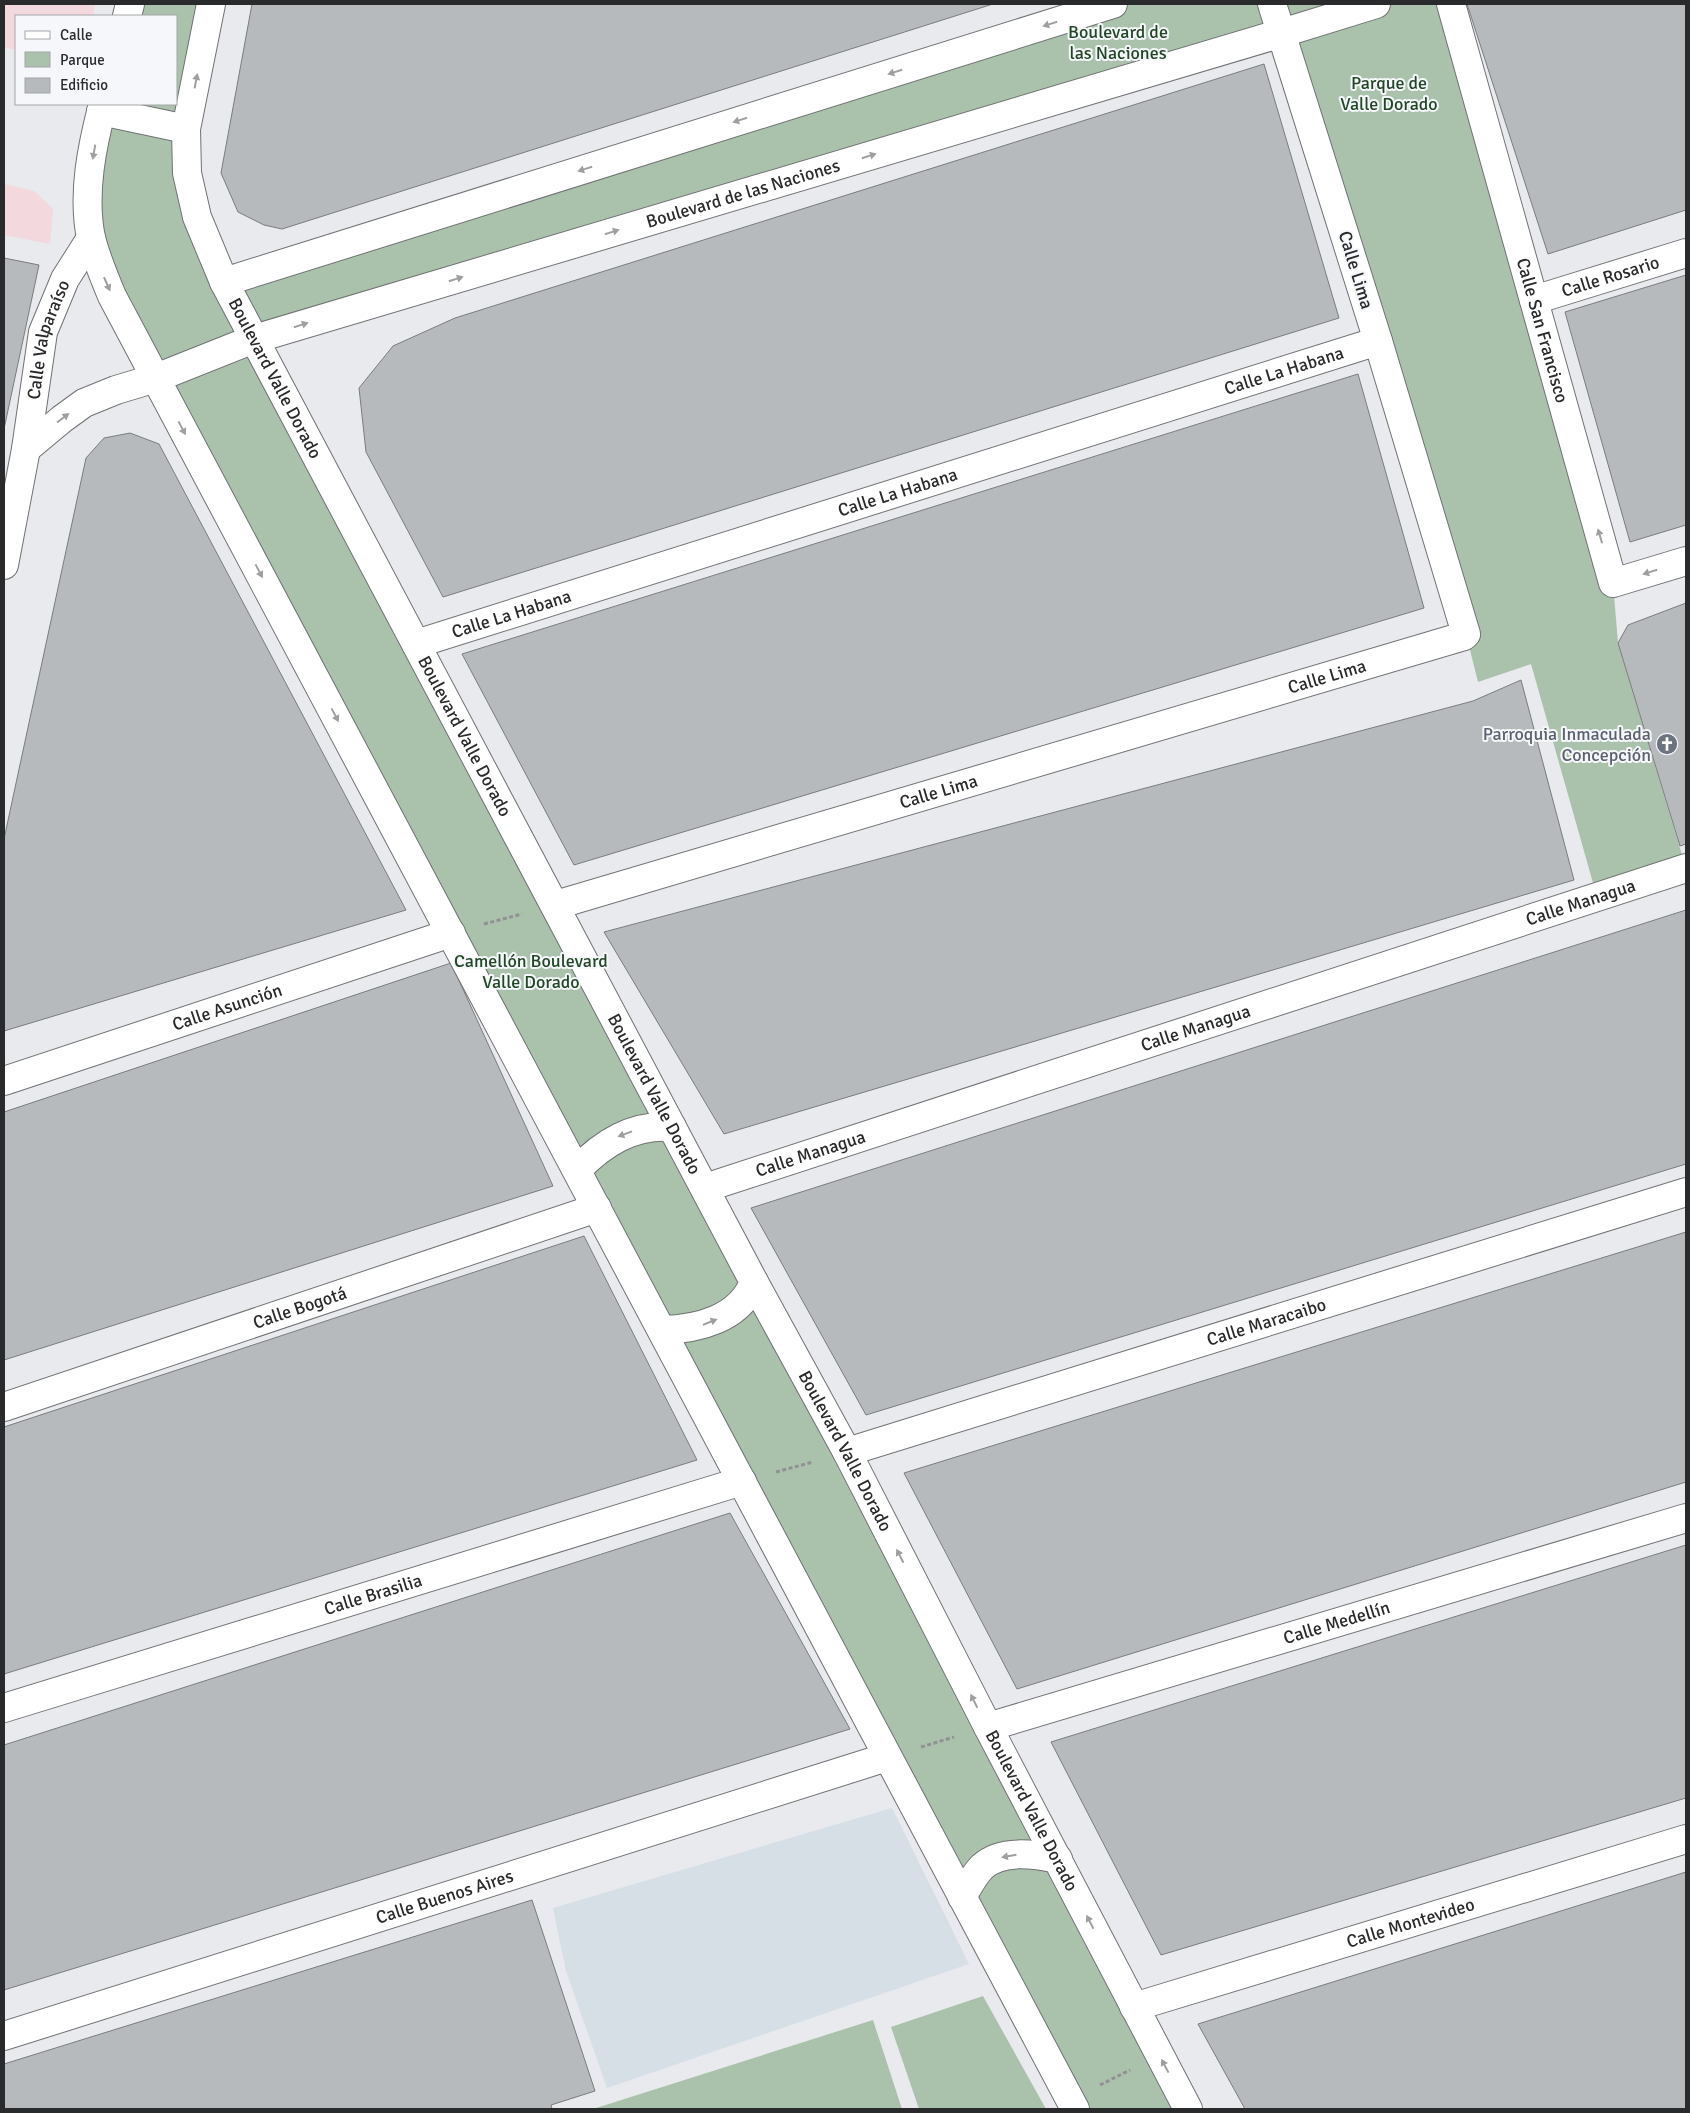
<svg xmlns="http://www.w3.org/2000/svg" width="1690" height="2113" font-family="Signika,sans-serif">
	<rect width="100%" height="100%" fill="#e8eaed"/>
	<path fill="#f3d8dd" d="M4,4h91l-2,12h-77v34l-12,-3z
		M4,184l30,7 19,18 -3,35 -46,-9z"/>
	<path fill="#d6dee6" d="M892,1808l77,156 -362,124 -41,-117 -13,-63z"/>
	<path fill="#aac2ab" d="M134,4h73l-23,179 1004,1926h-113l-982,-1874 14,-131h69v-88h-46z
		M1117,4h252l-1101,330 -30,-56z
		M1376,4h75l162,579 5,60 68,225 -89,29 -66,-233 -53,18 -12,-48 -184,-601z
		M983,1996l63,113h-127l-28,-82z
		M873,2020l29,89h-309z"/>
	<path fill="#b7babc" stroke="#7a7c7e" d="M252,4h741l-711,225 -18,-4 -26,-13 -17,-39z
		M1467,4h219v206l-138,44z
		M1264,64l75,254 -896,279 -77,-145 -7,-64 34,-42 62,-28z
		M4,258l35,7 -35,164z
		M1686,275v250l-56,17 -65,-230z
		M1358,374l66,234 -850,257 -112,-211z
		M130,433l29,11 247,466 -402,121v-192l82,-381 18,-20z
		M1686,603v241l-6,2 -62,-203 10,-18z
		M1521,680l53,200 -850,254 -120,-202 869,-231z
		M1686,910v254l-820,251 -115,-207z
		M451,963l102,223 -549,174v-248z
		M1686,1232v250l-669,207 -113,-216z
		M584,1236l113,224 -693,214v-247z
		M730,1513l120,216 -846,261v-245z
		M1686,1545v253l-525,157 -110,-213z
		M1686,1872v237h-441l-47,-85z
		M532,1900l63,191 -44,14 1,4h-548v-45z"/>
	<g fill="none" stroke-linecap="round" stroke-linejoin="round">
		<g stroke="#707274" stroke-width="30">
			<g id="minor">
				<path id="s1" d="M1451,4l162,579 73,-22"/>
				<path d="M224,282l889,-278"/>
				<path id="s2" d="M1534,300l152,-47"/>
				<path id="s3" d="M26,449l36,-30 22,-16 32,-13 40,-12 98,-39 1028,-306 94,-29"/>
				<path id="s4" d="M4,565l22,-116 17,-117 22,-53 26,-41"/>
				<path id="s5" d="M416,644l962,-303"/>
				<path id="s6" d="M556,905l908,-269 2,-2 -88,-293 -106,-337"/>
				<path id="s7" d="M4,1081l447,-148"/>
				<path id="s8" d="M705,1188l981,-320"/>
				<path id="s9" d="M4,1407l593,-199"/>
				<path id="s10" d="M847,1452l839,-260"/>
				<path id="s11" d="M4,1708l738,-227"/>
				<path id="s12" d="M988,1727l698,-209"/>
				<path id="s13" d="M1134,2007l552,-168"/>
				<path id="s14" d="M4,2036l883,-279"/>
			</g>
		</g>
		<g stroke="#707274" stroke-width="30">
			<g id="tertiary">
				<path id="s15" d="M211,4l-25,125 1,44 10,44 27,65 530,1000 93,170 141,275 200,382"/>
				<path d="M127,16l3,-12"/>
				<path d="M103,104c-11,42 -21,90 -12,134 5,20 13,39 21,58l963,1813"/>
				<path d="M101,111l85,18"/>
				<path d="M577,1170c26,-27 56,-46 95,-43"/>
				<path d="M662,1330c36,-1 78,-11 92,-48"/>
				<path d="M962,1897c6,-10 12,-22 20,-30 19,-18 52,-13 76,-8"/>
			</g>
		</g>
		<path stroke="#8f9193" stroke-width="3" stroke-dasharray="4 2.5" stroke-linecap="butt" d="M484,924l38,-10
			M776,1472l37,-10
			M921,1747l33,-10
			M1100,2085l30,-15"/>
		<use href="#minor" stroke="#fff" stroke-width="28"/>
		<use href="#tertiary" stroke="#fff" stroke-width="28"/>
	</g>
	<defs><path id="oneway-solid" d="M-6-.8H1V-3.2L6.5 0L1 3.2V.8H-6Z" transform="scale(1.25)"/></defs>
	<g fill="#9f9fa0">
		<use href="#oneway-solid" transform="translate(1050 24) rotate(163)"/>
		<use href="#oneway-solid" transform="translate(895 72) rotate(163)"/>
		<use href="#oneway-solid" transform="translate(196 81) rotate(-79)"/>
		<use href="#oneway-solid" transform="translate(740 120) rotate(163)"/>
		<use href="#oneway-solid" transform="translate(94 152) rotate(100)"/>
		<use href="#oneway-solid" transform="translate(869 156) rotate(-17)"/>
		<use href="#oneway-solid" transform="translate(585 169) rotate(163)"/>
		<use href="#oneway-solid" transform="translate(612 232) rotate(-17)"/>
		<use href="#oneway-solid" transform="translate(456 279) rotate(-17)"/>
		<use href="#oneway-solid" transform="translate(107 284) rotate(66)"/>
		<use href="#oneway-solid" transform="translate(301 325) rotate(-17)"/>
		<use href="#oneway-solid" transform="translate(63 418) rotate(-37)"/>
		<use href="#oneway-solid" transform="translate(182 428) rotate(62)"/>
		<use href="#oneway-solid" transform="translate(1600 536) rotate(-106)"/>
		<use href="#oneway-solid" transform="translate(259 571) rotate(62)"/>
		<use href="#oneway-solid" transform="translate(1650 572) rotate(163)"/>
		<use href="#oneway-solid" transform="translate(335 715) rotate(62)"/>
		<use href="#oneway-solid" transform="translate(625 1134) rotate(160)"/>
		<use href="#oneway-solid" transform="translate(710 1322) rotate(-22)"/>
		<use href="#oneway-solid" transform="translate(900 1556) rotate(-117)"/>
		<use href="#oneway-solid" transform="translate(974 1701) rotate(-117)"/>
		<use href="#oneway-solid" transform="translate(1009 1856) rotate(170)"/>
		<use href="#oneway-solid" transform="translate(1090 1922) rotate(-117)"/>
		<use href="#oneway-solid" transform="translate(1165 2066) rotate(-118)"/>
	</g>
	<defs>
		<g id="church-disc" transform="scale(1.125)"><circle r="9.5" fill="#6b7280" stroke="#f5f7fa"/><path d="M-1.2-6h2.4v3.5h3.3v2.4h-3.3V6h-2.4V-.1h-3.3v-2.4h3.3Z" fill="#fff"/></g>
	</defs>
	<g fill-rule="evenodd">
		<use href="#church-disc" x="1667" y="744"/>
	</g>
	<g text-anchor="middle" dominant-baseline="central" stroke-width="4" stroke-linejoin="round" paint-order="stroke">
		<g font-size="18" fill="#214724" stroke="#f5f7fa">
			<text x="1118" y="32">Boulevard de<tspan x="1118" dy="21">las Naciones</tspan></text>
			<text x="1389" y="83">Parque de<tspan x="1389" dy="21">Valle Dorado</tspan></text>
			<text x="531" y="961">Camellón Boulevard<tspan x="531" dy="21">Valle Dorado</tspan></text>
		</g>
		<g font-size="18" fill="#292a2b" stroke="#f5f7fa">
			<text stroke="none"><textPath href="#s3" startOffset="766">Boulevard de las Naciones</textPath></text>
			<text transform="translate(1356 270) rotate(73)">Calle Lima</text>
			<text stroke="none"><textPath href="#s2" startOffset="80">Calle Rosario</textPath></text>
			<text stroke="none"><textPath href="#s1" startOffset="339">Calle San Francisco</textPath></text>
			<text stroke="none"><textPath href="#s4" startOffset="230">Calle Valparaíso</textPath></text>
			<text stroke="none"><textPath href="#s5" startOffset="910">Calle La Habana</textPath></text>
			<text stroke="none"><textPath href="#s15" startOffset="396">Boulevard Valle Dorado</textPath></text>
			<text stroke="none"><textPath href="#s5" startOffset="505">Calle La Habana</textPath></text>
			<text stroke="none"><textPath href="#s5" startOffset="100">Calle La Habana</textPath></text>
			<text stroke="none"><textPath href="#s6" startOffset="804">Calle Lima</textPath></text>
			<text stroke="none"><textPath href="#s15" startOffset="801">Boulevard Valle Dorado</textPath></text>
			<text stroke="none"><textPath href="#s6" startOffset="399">Calle Lima</textPath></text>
			<text stroke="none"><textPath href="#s8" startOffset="921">Calle Managua</textPath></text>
			<text stroke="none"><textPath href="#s7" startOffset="235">Calle Asunción</textPath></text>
			<text stroke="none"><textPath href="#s8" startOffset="516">Calle Managua</textPath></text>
			<text stroke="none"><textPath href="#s15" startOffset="1206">Boulevard Valle Dorado</textPath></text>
			<text stroke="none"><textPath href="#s8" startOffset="111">Calle Managua</textPath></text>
			<text stroke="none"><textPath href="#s9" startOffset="312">Calle Bogotá</textPath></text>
			<text stroke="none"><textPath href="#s10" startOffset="439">Calle Maracaibo</textPath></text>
			<text stroke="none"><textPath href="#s15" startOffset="1611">Boulevard Valle Dorado</textPath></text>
			<text stroke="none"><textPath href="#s11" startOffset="386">Calle Brasilia</textPath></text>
			<text stroke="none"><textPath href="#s12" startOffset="364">Calle Medellín</textPath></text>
			<text stroke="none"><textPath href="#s15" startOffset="2016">Boulevard Valle Dorado</textPath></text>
			<text stroke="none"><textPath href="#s14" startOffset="462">Calle Buenos Aires</textPath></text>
			<text stroke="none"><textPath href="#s13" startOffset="289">Calle Montevideo</textPath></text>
		</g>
		<g font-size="18" fill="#5b616d" stroke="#f5f7fa" text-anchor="end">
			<text x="1651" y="734">Parroquia Inmaculada<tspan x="1651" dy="21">Concepción</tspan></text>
		</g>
	</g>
	<rect width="1690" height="2113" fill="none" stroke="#292a2b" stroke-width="10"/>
	<rect x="15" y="15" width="162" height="90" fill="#f5f7fa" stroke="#a3a5a7"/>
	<rect x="25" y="31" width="25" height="8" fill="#ffffff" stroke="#a3a5a7"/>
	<text x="60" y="40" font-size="15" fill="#292a2b">Calle</text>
	<rect x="25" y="52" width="25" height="15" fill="#aac2ab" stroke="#a3a5a7"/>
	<text x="60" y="65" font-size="15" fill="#292a2b">Parque</text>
	<rect x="25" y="78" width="25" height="15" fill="#b7babc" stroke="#a3a5a7"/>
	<text x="60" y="90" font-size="15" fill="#292a2b">Edificio</text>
</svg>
